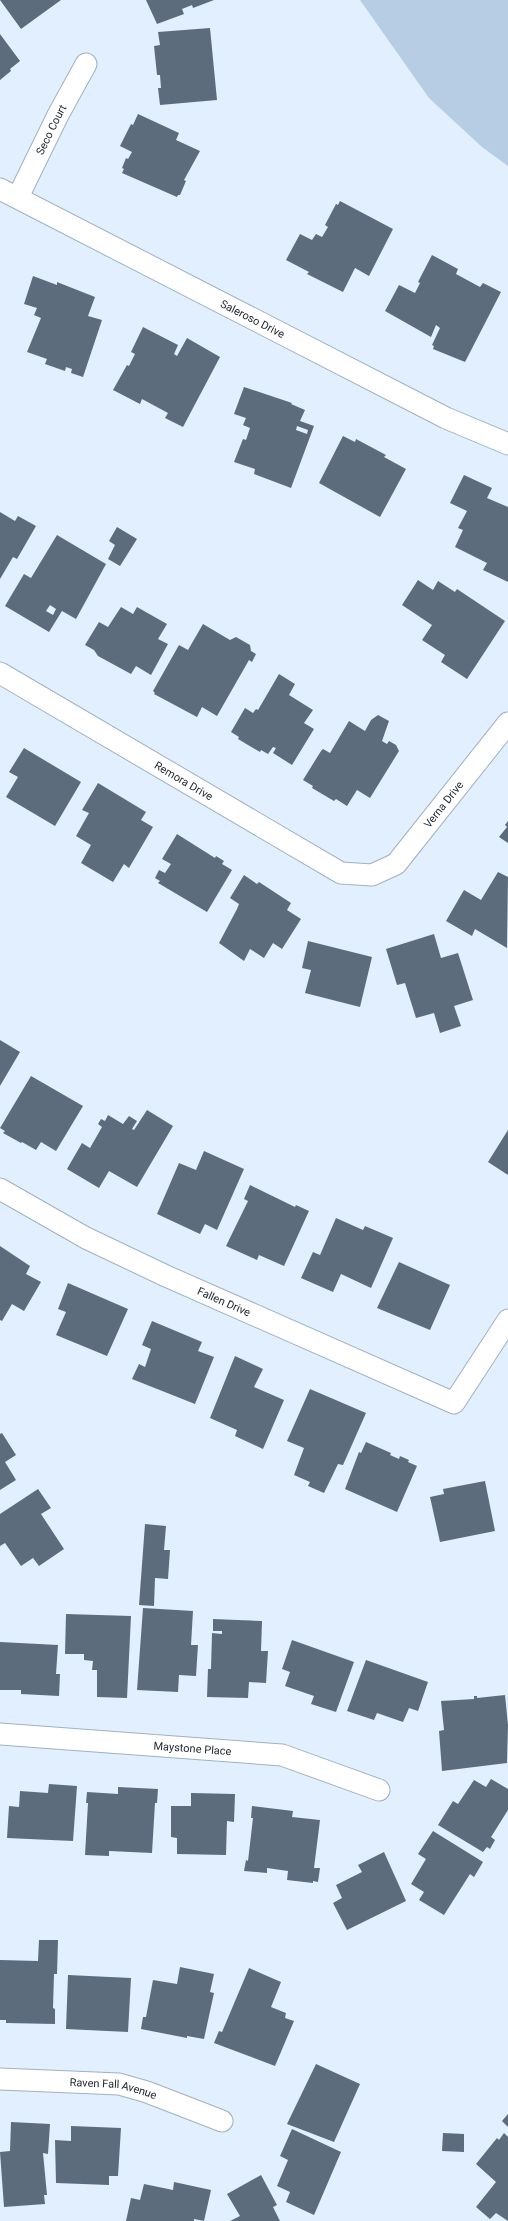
<svg xmlns="http://www.w3.org/2000/svg" width="508" height="2221" font-family="Roboto,sans-serif">
	<rect width="100%" height="100%" fill="#e1effe"/>
	<path fill="#b6cde4" d="M360,0h148v166l-26,-19 -53,-49z"/>
	<path fill="#5d6c7c" fill-rule="evenodd" d="M0,0h61l-40,29z
		M146,0h68l-21,8 -1,-3 -10,4 2,5 -27,10z
		M210,28l7,72 -57,5 -2,-17h3l-1,-13h-3l-3,-29 6,-1 -2,-13z
		M0,34l20,27 -10,8 1,2 -11,9z
		M138,114l41,19 -3,7 24,11 -16,29 2,1 -6,14h-2l-1,2 -55,-24 2,-4 -2,-1 4,-10 2,1 4,-7 -12,-6 11,-22 2,1z
		M340,201l53,28 -24,47 -14,-8 -12,24 -36,-18 2,-2 -23,-12 14,-26 12,6 4,-6 6,3 6,-10 -3,-2 11,-21 2,1z
		M432,255l26,14 -2,5 24,13 3,-4 18,9 -36,70 -32,-13 1,-3 -2,-1 8,-17 -4,-3 -5,12 -46,-26 14,-26 16,8 5,-10 -2,-1z
		M33,276l24,9v-3l38,15 -7,19 14,4 -19,57 -12,-4 1,-4 -6,-2 -1,4 -20,-7 2,-5 -20,-7 14,-34 -7,-3 3,-7 -13,-4z
		M143,327l35,18 -4,9 3,2 10,-18 33,19 -37,70 -18,-9 3,-5 -26,-14 -2,5 -27,-14 14,-25 2,1 6,-12 -4,-2z
		M244,387l48,16 -1,1 14,6 -5,11 14,5 -23,62 -37,-14 1,-5 -21,-7 9,-23 3,1 4,-12 -7,-3 3,-7 -12,-4zM297,426l11,4 -1,4 -11,-4z
		M343,436l12,6 1,-3 30,16 -2,2 22,12 -26,48 -61,-34z
		M464,475l28,13 -5,10 21,9v75l-25,-12 4,-7 -32,-16 8,-17 -5,-2 9,-17 -17,-8z
		M0,512l15,9 3,-5 18,10 -19,33 -4,-2 -13,22z
		M117,527l20,12 -17,27 -12,-7 7,-14 -6,-4z
		M57,535l49,29 -30,55 -14,-8 -13,21 -44,-26 19,-32 7,4zM50,605l6,4 -3,6 -7,-4z
		M418,580l15,10 5,-9 17,11 2,-3 48,32 -38,58 -26,-17 4,-7 -23,-15 10,-15 -30,-20z
		M121,607l12,7 4,-7 30,17 -9,15 10,5 -17,31 -15,-9 -5,8 -33,-18 -4,-6 -9,-5 14,-23 9,5z
		M203,624l27,16 6,-3 14,8 1,6 5,3 -4,8 -3,-2 -32,56 -15,-9 -5,10 -43,-23 1,-1 -2,-2 26,-46 9,5z
		M279,674l16,10 -6,11 24,15 -9,13 10,6 -22,36 -19,-12 3,-5 -3,-1 -5,7 -7,-4 -1,2 -22,-13 1,-2 -8,-5 14,-24 8,5 3,-4 2,1z
		M378,715l11,6 -7,20 5,3 2,-3 7,4 3,6 -29,47 -13,-8 -10,16 -11,-7 -2,2 -22,-13 1,-2 -10,-6 18,-29 2,-2 7,4 19,-32 16,10 6,-11z
		M24,748l57,34 -26,44 -49,-29 12,-20 -9,-5z
		M98,783l48,29 -5,8 12,7 -24,41 -5,-4 -11,18 -32,-19 10,-18 -15,-9 13,-23 -7,-3z
		M508,821v22l-9,-6 8,-10 -2,-2z
		M177,834l38,24 1,-2 8,5 -2,3 10,6 -25,42 -49,-29 2,-2 -5,-3 4,-8 6,3 6,-9 -9,-5z
		M498,872l10,5 -1,71 -32,-19 -3,7 -26,-15 18,-31 17,10z
		M244,875l13,9 2,-2 32,21 -4,7 14,9 -19,30 -9,-6 -9,15 -14,-9 -6,12 -25,-18 18,-34 2,-5 -9,-6z
		M434,934l7,24 17,-5 15,47 -19,6 7,20 -21,7 -6,-20 -18,5 -11,-35 -8,2 -11,-36z
		M308,941l64,16 -12,50 -55,-14 6,-23 -9,-2z
		M0,1040l20,12 -20,34z
		M31,1076l52,30 -27,45 -15,-9 -5,8 -14,-8 -1,1 -18,-10 2,-2 -5,-3z
		M147,1110l26,16 -36,61 -28,-16 -10,17 -32,-19 15,-26 8,5 12,-21 -4,-3 3,-5 4,2 3,-6 15,9 6,-8 8,5 -5,8 2,1z
		M508,1130v45l-20,-13z
		M204,1151l40,18 -27,61 -12,-6 -5,10 -43,-20 22,-51 17,7z
		M250,1185l45,22 1,-2 13,6 -25,55 -25,-11 -2,5 -31,-14 22,-45 -4,-2z
		M336,1218l27,12 2,-4 28,12 -22,50 -30,-14 -8,18 -32,-14 12,-26 7,3z
		M0,1246l30,20 -4,8 15,8 -17,29 -12,-7 -10,17 -2,-1z
		M399,1262l51,23 -20,45 -53,-22z
		M68,1283l60,26 -21,47 -51,-21 10,-23 -8,-3z
		M152,1321l50,21 -4,9 16,6 -19,47 -63,-25 7,-15 6,3 6,-18 -9,-4z
		M235,1356l28,13 -9,18 30,13 -21,49 -28,-13 2,-6 -27,-12z
		M310,1389l56,24 -23,52 -5,-1 -14,29 -16,-7 2,-4 -16,-7 10,-27 -17,-7z
		M2,1433l14,22 -11,7 11,18 -16,10v-56z
		M366,1442l25,11 -1,2 9,4 1,-3 9,4 -1,2 9,4 -20,46 -52,-23 14,-37 2,1z
		M485,1481l10,50 -55,11 -10,-45 14,-3 -1,-5z
		M38,1489l13,19 -10,6 23,35 -25,17 -6,-8 -12,8 -16,-23 -5,3v-32z
		M145,1524l21,2 -2,24h6l-2,29 -13,-1 -1,28 -15,-1z
		M143,1608l50,3 -2,34h7l-2,31 -17,-1 -1,17 -41,-2z
		M66,1614l65,2 -4,82 -30,-1v-27h-5l1,-9 -9,-1v-6h-19z
		M213,1619l49,2 -1,30h7l-2,32 -17,-1 -1,16 -41,-1 1,-28h3l1,-36 10,1v-3h-9z
		M292,1640l62,22 -18,50 -25,-8 3,-8 -29,-10 5,-14 -8,-3z
		M0,1642l58,3 -2,29h4l-1,22 -38,-2v-4h-21z
		M366,1660l62,22 -10,29 -9,-3 -6,14 -26,-9 -3,7 -27,-9z
		M505,1695l3,30 -1,38 -65,8 -3,-40 5,-1 -3,-29 33,-2v-3h3v2z
		M491,1779l17,10v21l-17,27 4,3 -5,9 -3,-2 -4,5 -45,-27 15,-24 5,3 16,-24 12,7z
		M49,1784l28,2 -4,55 -66,-3 2,-32 10,1 1,-16 28,2z
		M118,1787l40,2 -1,14h-2l-3,50 -43,-2v5l-24,-1 3,-52h-2l1,-11 31,2z
		M191,1793l44,1 -1,28 -7,-1 -1,34 -49,-1v-16l-6,-1v-31h20z
		M252,1806l41,5 -1,6 28,3 -6,48h6l-2,14 -5,-1v2l-26,-3 1,-9 -21,-3v5l-23,-2 2,-11 2,1 5,-43h-2z
		M433,1831l50,31 -9,15 -4,-3 -26,41 -25,-15 5,-8 -13,-8 15,-25 -8,-5z
		M384,1852l22,49 -59,29 -14,-27 9,-5 -6,-13 26,-13 -4,-7z
		M39,1940h19l-1,34h-3l-1,34 2,1v15l-49,-1v-3h-6v-60l38,1z
		M180,1967l34,7 -4,18 4,1 -10,46 -17,-3v2l-46,-9 2,-12h3l7,-37 24,4z
		M249,1968l32,14 -10,25 15,6 -1,5 9,3 -19,45 -61,-23 5,-12 3,1z
		M68,1975l63,3 -3,54 -62,-3z
		M316,2064l44,20 -26,58 -47,-18z
		M508,2114v13l-6,-6z
		M11,2122l39,2 -2,30 -5,-1 4,42h-3l1,9 -41,3 -4,-55 10,-1z
		M71,2126l50,2 -3,48h-9v9l-53,-2 -1,-43 16,1z
		M292,2129l49,23 -27,63 -28,-13 4,-10 -13,-6 11,-26 -8,-4z
		M443,2133l21,1v18l-22,-1z
		M504,2133l4,4v84l-12,-8 -6,6 -14,-12 20,-25 -20,-18 21,-26 2,2z
		M261,2175l16,30 -4,2 7,14h-50l10,-5 -13,-22z
		M174,2182l37,8 -7,31 -10,-2v2h-68l5,-23 9,2 4,-16 29,6z"/>
	<g fill="none" stroke-linecap="round" stroke-linejoin="round">
		<g stroke="#a0b1c2" stroke-width="23">
			<g id="minor">
				<path id="s1" d="M0,189l446,229 62,26"/>
				<path id="s2" d="M18,197l40,-82 28,-51"/>
				<path id="s3" d="M0,673l341,200 31,2 24,-11 112,-141"/>
				<path id="s4" d="M0,1189l86,49 80,38 288,127 54,-83"/>
				<path id="s5" d="M0,1734l282,21 97,35"/>
				<path id="s6" d="M0,2079l119,5 28,8 75,29"/>
			</g>
		</g>
		<use href="#minor" stroke="#fff" stroke-width="21"/>
	</g>
	<g text-anchor="middle" dominant-baseline="central" stroke-width="4" stroke-linejoin="round" paint-order="stroke">
		<g font-size="11" fill="#232930" stroke="#f7fbff">
			<text stroke="none"><textPath href="#s2" startOffset="75">Seco Court</textPath></text>
			<text stroke="none"><textPath href="#s1" startOffset="284">Saleroso Drive</textPath></text>
			<text stroke="none"><textPath href="#s3" startOffset="213">Remora Drive</textPath></text>
			<text stroke="none"><textPath href="#s3" startOffset="529">Verna Drive</textPath></text>
			<text stroke="none"><textPath href="#s4" startOffset="251">Fallen Drive</textPath></text>
			<text stroke="none"><textPath href="#s5" startOffset="193">Maystone Place</textPath></text>
			<text stroke="none"><textPath href="#s6" startOffset="114">Raven Fall Avenue</textPath></text>
		</g>
	</g>
</svg>
